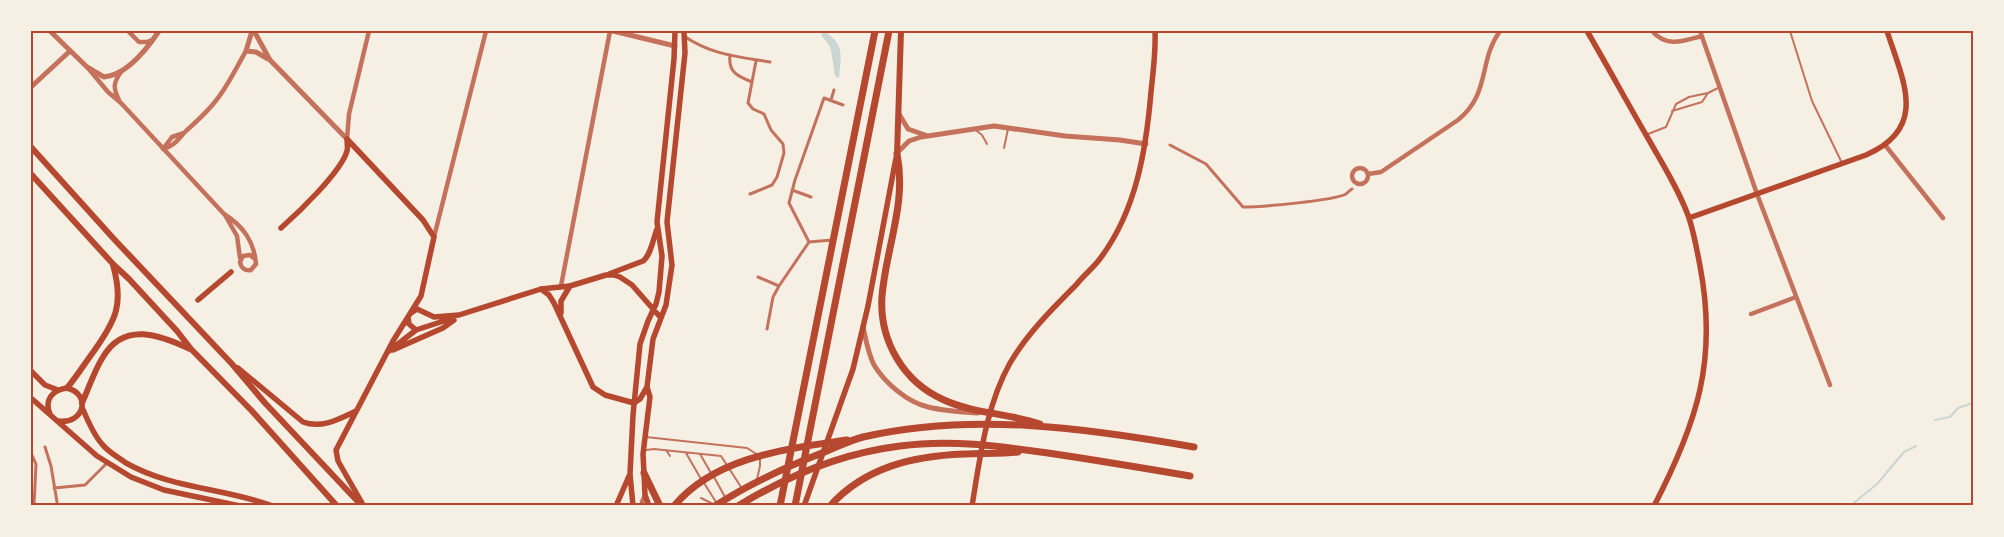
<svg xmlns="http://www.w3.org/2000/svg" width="2004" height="537" font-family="Commissioner,sans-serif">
	<rect width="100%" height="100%" fill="#f6efe4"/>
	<path fill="#c9d6d2" d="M824,31c21,14 17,23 15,47l-4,-2 -4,-26 -2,-5 -8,-10z"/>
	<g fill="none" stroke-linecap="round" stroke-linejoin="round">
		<path stroke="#c9d6d2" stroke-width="2" d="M1935,420l15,-3 8,-9 15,-5
			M1850,506l27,-22 27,-32 12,-6"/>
		<path stroke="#c5725c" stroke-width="2" d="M1790,31l22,70 29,60
			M1672,111l30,-9 6,-9
			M977,131l5,4 5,9
			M1648,134l18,-7 10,-23 13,-7 19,-4 12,-6
			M1004,148l4,-19
			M646,437l101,11 11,7
			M646,450l8,-1 67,7 20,31
			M666,450l4,6
			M686,453l15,26
			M700,454l11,19
			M714,477l11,20
			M757,479l3,-13v-7
			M704,483l12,19
			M701,498l14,7"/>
		<path stroke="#c5725c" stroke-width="3" d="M684,36c27,19 56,21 86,26
			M730,55c-2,17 7,21 22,27
			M831,100l3,-10
			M1170,145l36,19 37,43c16,0 90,-6 103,-13 2,-2 4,-4 6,-5
			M792,190l19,7
			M750,194l22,-9 5,-8 7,-24 -1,-9 -12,-14 -7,-16 -11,-5 -5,-6 8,-42
			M809,242l23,-2
			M758,277l21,9
			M767,329l6,-32 6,-11 30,-44 -20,-39 6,-23 29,-82 19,7
			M45,447l6,19 6,36
			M31,453l5,11 -2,42
			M54,488l31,-3 22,-22"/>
		<path stroke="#c5725c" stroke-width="4.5" d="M128,31l11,11h8l5,-2
			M1652,31c15,17 31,10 50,5
			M1700,31l57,163 73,191
			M88,68l20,24 13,11 103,111c19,12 30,27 32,50l-5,6c-6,1 -10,-2 -11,-8l3,-6 7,-1 5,4
			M119,100c-6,-12 -6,-17 2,-28
			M347,139l2,-25 20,-83
			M1885,145l58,73
			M163,149c12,-3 15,-10 23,-18 10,-9 20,-18 28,-28 13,-15 22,-35 32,-52
			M163,149l9,-12 12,-4
			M1352 176a8 8 0 1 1 16 0a8 8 0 1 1-16 0Z
			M1368,174l13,-2 77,-52c33,-27 20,-59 42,-89
			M225,215l12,21 3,22
			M434,237l52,-206
			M561,286l49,-255
			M1751,314l45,-17
			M642,506v-4l3,-7"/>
		<path stroke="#c5725c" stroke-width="5" d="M50,31l37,36 17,10c22,-2 43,-28 55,-46
			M252,31l-6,20 10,1 12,7
			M254,31l16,29 77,79
			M613,31l62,15
			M31,87l39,-36
			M899,114l9,15 17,6
			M898,152l11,-11 12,-4 73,-11 71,10 55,4 26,4
			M863,327c3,13 5,26 11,38 11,18 33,37 54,42 16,4 33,5 50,6"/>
		<path stroke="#b5482f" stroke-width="5.5" d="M1587,31c21,36 41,73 62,109 14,25 30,50 40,78 5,15 8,32 11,48 18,94 -3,157 -46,240
			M347,139l76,81 11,17 -13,59 -28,45 -57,109 2,11 24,42
			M1689,218l177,-63c63,-27 37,-74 21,-124
			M281,228c17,-15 60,-56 66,-77 1,-3 0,-8 0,-12
			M609,274l34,-13c8,-6 10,-22 14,-32
			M541,289l8,6 5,8 39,84 12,8 29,8
			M198,300l33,-28
			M411,313l6,-4 17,8 25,-2 82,-26 29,-3 36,-11h8l6,2 12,8 29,33
			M561,313v-12l9,-15
			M408,317l1,7 7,6
			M393,350l50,-22 11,-8
			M389,351l27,-21 37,-12
			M238,368l65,54c19,7 36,-3 53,-11
			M31,371l14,14 13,5
			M31,398l66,58 34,21 33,13 76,16
			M634,403l6,-4 7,-12
			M82,407c5,12 11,27 20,37 6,8 16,13 24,19 46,26 98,25 147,43
			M50,414c-6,-14 2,-24 17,-26 25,6 17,37 -9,33
			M616,506l13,-30
			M633,506l-3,-32 3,-59 7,-71 8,-23 8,-17 3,-12 3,-36 -5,-34 17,-163 1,-28
			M649,506l-4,-11 -1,-22 -1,-19 7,-57 -3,-10 6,-48 13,-34 6,-40 -5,-43 18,-169 -1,-22
			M804,506l49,-137 15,-63 28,-148
			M972,506c8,-48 14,-100 38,-143 17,-29 42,-54 66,-78 7,-9 16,-16 23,-25 37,-48 47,-109 52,-168 2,-20 5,-40 4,-61"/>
		<path stroke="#b5482f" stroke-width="6" d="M31,147l82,91 119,126 33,39 97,103
			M897,154l4,-123
			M31,174l82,90 16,15 48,52 14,18 60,61 86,96
			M67,388c10,-12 18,-25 27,-37 22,-31 30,-47 19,-86
			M82,403c7,-15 12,-32 21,-46 21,-36 57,-22 87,-8"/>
		<path stroke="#b5482f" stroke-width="7" d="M897,154c10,49 -11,94 -15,142 -3,44 21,86 62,104 31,14 64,13 96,24
			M644,473l16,33
			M674,506c42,-50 113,-57 173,-66
			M715,506c35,-23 73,-40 112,-55 12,-5 24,-11 36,-14 109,-25 223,-9 331,10
			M738,506c49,-30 105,-53 162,-60 49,-7 99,0 148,7 47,7 95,15 142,23
			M780,506l95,-475
			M795,506l94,-475
			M830,506c35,-39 83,-50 134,-52 18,-1 36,0 54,-2"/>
	</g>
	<rect width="2004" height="537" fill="none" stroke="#f6efe4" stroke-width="65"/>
	<rect x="32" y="32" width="1940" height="472" fill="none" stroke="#b5482f" stroke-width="2"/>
</svg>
